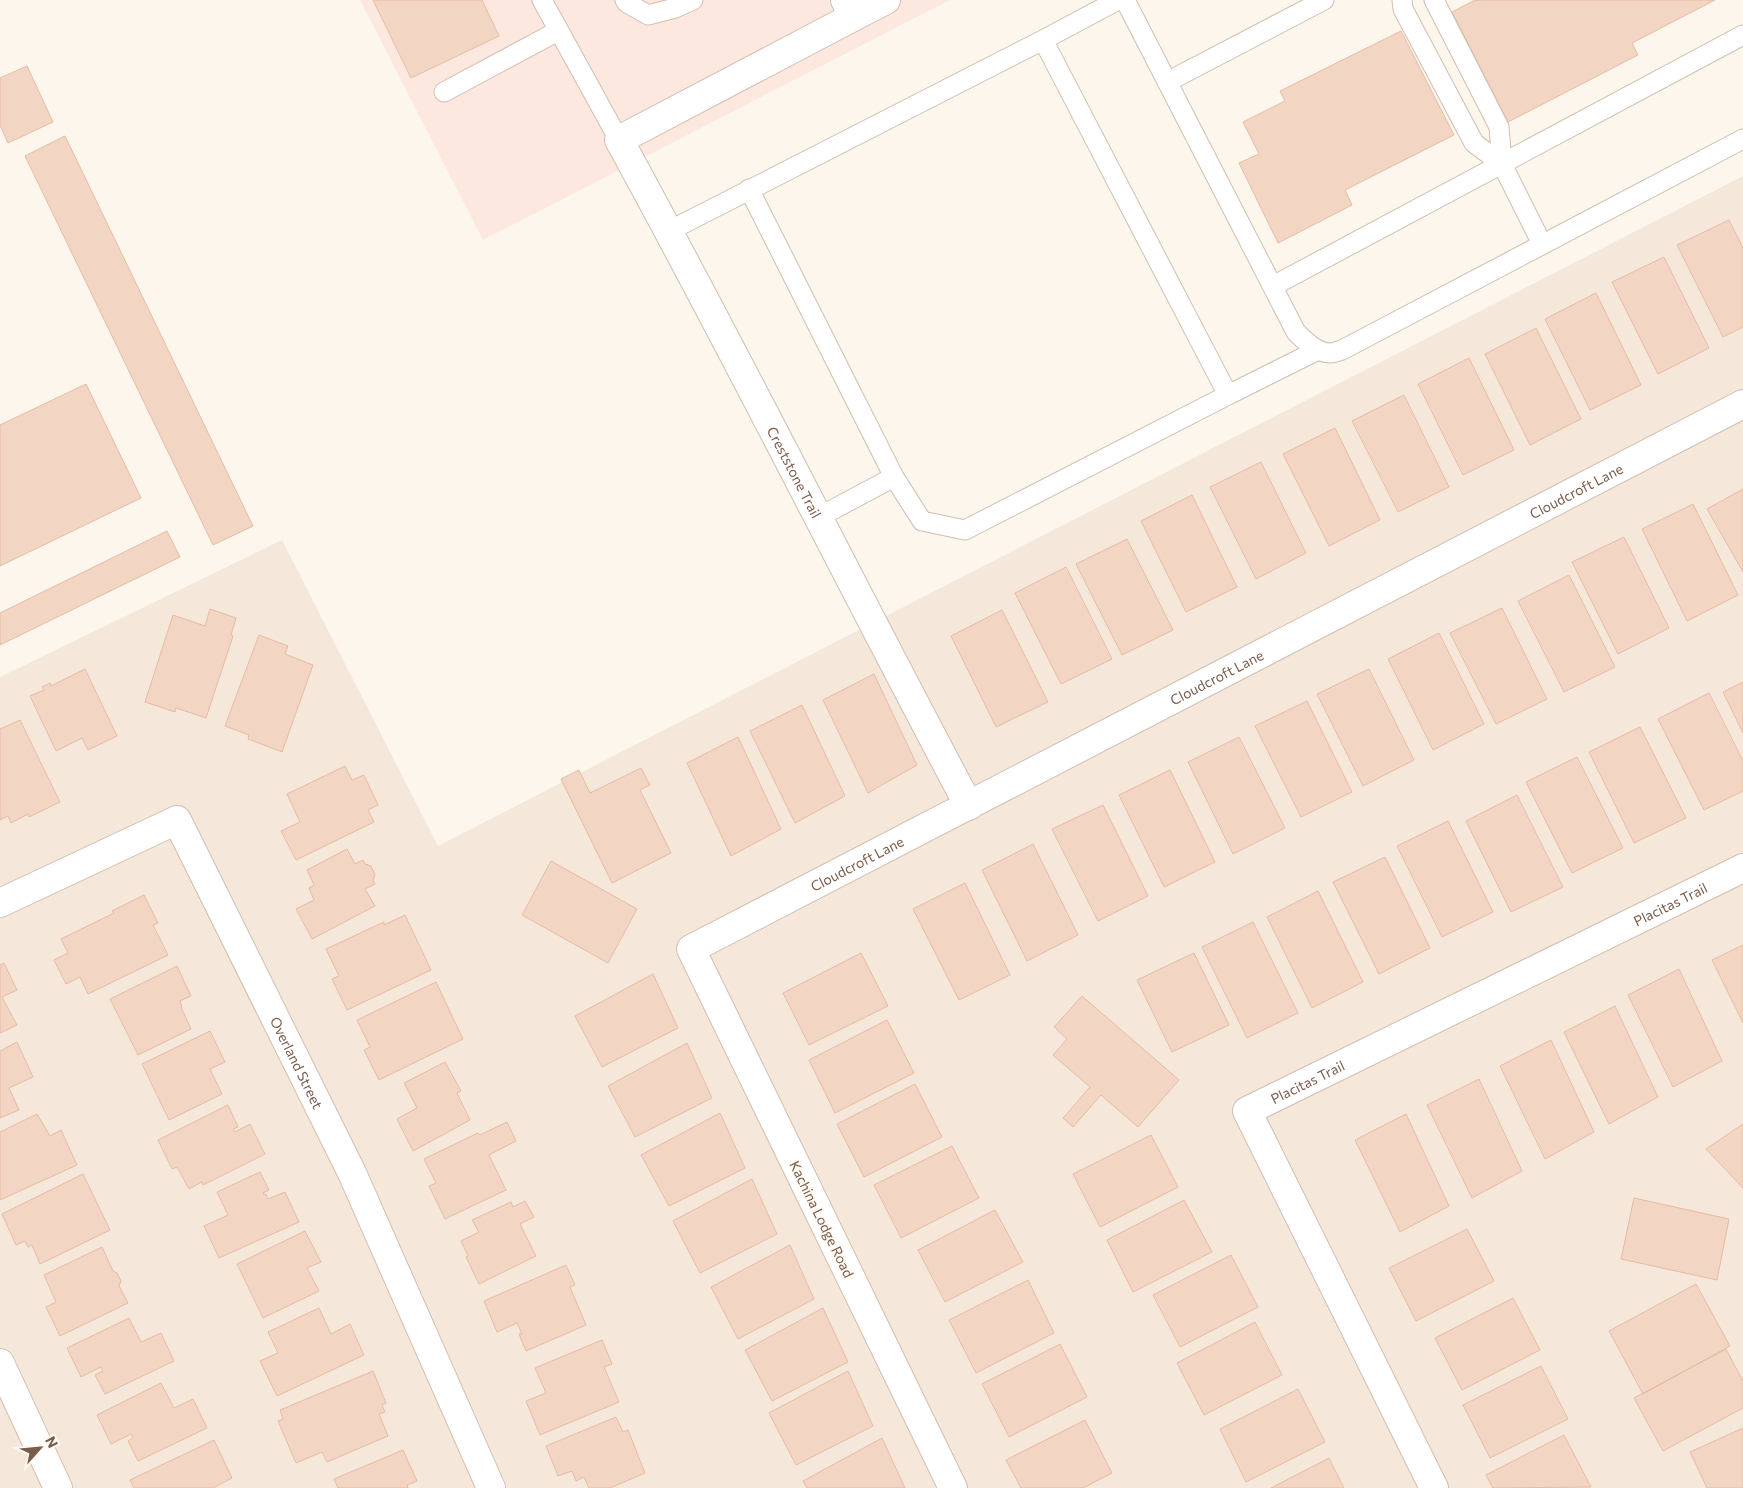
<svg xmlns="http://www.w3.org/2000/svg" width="1743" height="1488" font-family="Commissioner,sans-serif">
	<rect width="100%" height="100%" fill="#fdf6ec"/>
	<path fill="#f5e8da" d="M1743,176v1312h-1743v-811l282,-137 156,306z"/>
	<path fill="#fde8e0" d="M360,0h590l-467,240z"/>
	<path fill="#f3d5c3" stroke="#e6bba3" d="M373,0h109l17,36 -88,42z
		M1475,0h240l-83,43 6,12 -130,67 -56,-110z
		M1401,31l53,104 -109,55 7,15 -74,38 -39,-80 20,-9 -16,-32 42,-21 -5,-10z
		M27,66l26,56 -45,21 -8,-18v-47z
		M65,136l188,390 -40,19 -188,-389z
		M1729,220l14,28v79l-20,10 -46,-92z
		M1664,257l45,91 -51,26 -46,-92z
		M1596,293l45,92 -51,25 -45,-91z
		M1536,328l45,91 -51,26 -45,-91z
		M1469,358l45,92 -51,25 -45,-91z
		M86,384l55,114 -141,68v-141z
		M1404,395l45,92 -51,25 -46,-91z
		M1335,428l45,92 -51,26 -46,-92z
		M1261,462l45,91 -50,26 -46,-92z
		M1743,489v83l-36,-63z
		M1192,495l45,92 -51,25 -45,-91z
		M1693,504l45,91 -51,26 -45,-92z
		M167,531l13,26 -180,88v-32z
		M1624,537l45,91 -51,26 -46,-92z
		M1127,539l46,91 -51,25 -46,-91z
		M1066,567l46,92 -51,25 -46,-91z
		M1569,575l46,92 -51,25 -46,-91z
		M1502,608l45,91 -51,25 -46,-91z
		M210,609l26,9 -5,17 2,1 -27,82 -30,-10 -1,4 -30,-10 28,-87 32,11z
		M1002,610l46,92 -52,25 -45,-91z
		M1439,633l45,91 -51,26 -45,-91z
		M259,635l29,11 -3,8 28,11 -31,87 -34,-13 1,-4 -24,-9z
		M85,669l32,67 -29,14 -6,-12 -26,13 -26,-55 14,-6 -2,-3 8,-4 1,3z
		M1369,669l45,91 -51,26 -46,-92z
		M874,674l43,91 -49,28 -45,-93z
		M1743,682v51l-20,-41z
		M1709,693l34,68v30l-39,19 -46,-91z
		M1307,701l45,91 -51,25 -46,-91z
		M802,705l43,91 -50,27 -45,-92z
		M20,720l40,82 -31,15 -1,-3 -17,9 -3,-7 -8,4v-91z
		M1640,727l46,91 -52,25 -45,-91z
		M738,737l43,92 -50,27 -44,-93z
		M1239,737l46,91 -52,26 -45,-92z
		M1577,757l46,91 -51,25 -46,-91z
		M345,766l7,14 12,-5 14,30 -10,5 6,12 -78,38 -15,-29 19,-9 -13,-28z
		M641,768l9,17 -10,5 31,63 -59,30 -51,-104 18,-9 11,23z
		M1170,770l45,92 -51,25 -45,-92z
		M1517,795l46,92 -52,25 -45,-91z
		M1103,805l45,91 -50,25 -46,-92z
		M1448,821l45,91 -51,25 -45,-91z
		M1033,844l45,91 -51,26 -45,-91z
		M347,849l8,15 8,-4 2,4 6,2 4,9 -2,5 2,4 -10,5 10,17 -63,33 -16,-30 18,-9 -5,-12 5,-3 -7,-15z
		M1385,857l45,91 -51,26 -46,-92z
		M551,861l86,48 -29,54 -86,-48z
		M965,883l45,92 -51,25 -46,-91z
		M1318,891l45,91 -51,26 -45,-91z
		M144,895l14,28 -5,2 15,30 -80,39 -8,-17 -14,7 -12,-24 14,-7 -7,-14 53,-26 -2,-2z
		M405,915l26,55 -84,40 -15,-31 7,-3 -13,-27 58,-27v3z
		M1253,922l45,91 -51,25 -45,-91z
		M1743,945v78l-31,-63z
		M861,953l27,53 -79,39 -26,-52z
		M1194,953l35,72 -57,27 -35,-72z
		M4,963l13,27 -15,7 15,28 -17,8v-68z
		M177,966l14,30 -11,5 2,6h-1l10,22 -53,26 -28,-56z
		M1679,969l43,92 -49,26 -45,-92z
		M653,974l25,54 -76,39 -27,-51z
		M436,982l27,57 -84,41 -15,-30 6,-3 -13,-27z
		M1082,996l97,84 -41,47 -37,-32 -28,32 -10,-9 27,-31 -37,-32 14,-16 -13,-12z
		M1615,1006l43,91 -49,27 -45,-92z
		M887,1020l27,53 -79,40 -26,-53z
		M210,1031l15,31 -15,7 12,25 -53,26 -27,-56z
		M1551,1040l43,92 -49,27 -45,-93z
		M17,1042l16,35 -24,11 10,22 -19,8v-67z
		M687,1043l25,55 -77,39 -27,-51z
		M445,1062l16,29 -4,2 13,27 -57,31 -16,-32 20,-11 -13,-25z
		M1479,1079l43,92 -50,27 -45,-93z
		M915,1084l27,53 -78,40 -27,-53z
		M228,1105l10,22 -5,2 2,3 15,-8 15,30 -62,31 -1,-3 -13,7 -12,-22 -5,2 -14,-29z
		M720,1113l25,55 -76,38 -28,-51z
		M37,1114l13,22 11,-6 16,35 -77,35v-68z
		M1406,1114l43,92 -49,26 -45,-92z
		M507,1122l9,19 -27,14 17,35 -61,29 -16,-33 7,-3 -12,-24 54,-26 2,2z
		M1743,1124v64l-37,-39z
		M1151,1135l27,52 -78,40 -27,-53z
		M952,1146l27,52 -78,40 -27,-53z
		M260,1172l9,18 -6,3 1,2 2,-1 2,5 17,-7 14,30 -80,36 -15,-32 24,-11 -11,-23z
		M83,1174l27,56 -70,34 -8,-19 -4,2 -3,-6 -9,4 -14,-31z
		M752,1179l25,55 -77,39 -27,-52z
		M1634,1198l95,21 -12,61 -96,-21z
		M1184,1200l28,52 -79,40 -26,-52z
		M525,1201l9,16 -14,7 16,32 -57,28 -13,-27 2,-1 -7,-15 18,-9 -7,-12 39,-18 2,5z
		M995,1210l28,52 -78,40 -27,-52z
		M1467,1229l27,52 -78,40 -27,-53z
		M305,1231l16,31 -14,6 12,23 -56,27 -26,-54z
		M790,1245l24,54 -76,40 -27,-52z
		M102,1247l11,24 4,2 4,8 -2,5 9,17 -68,33 -14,-29 10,-5 -12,-27z
		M1231,1255l27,52 -78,40 -27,-52z
		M566,1265l9,20 -5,2 16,38 -60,26 -7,-17h3l-5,-11 -20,9 -13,-31z
		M1028,1280l26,53 -78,40 -27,-53z
		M1696,1284l34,62 -87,48 -34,-63z
		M1513,1298l27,52 -78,40 -27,-52z
		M319,1308l12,26 19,-10 14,31 -87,41 -17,-35 18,-8 -10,-21z
		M823,1308l25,54 -76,39 -27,-51z
		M129,1318l12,24 20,-9 13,28 -69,33 -10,-19 8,-4 -2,-4 -20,10 -14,-29z
		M1255,1322l27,53 -78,40 -27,-52z
		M602,1340l10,24 -8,3 15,35 -79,33 -14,-34 20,-8 -11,-25z
		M1060,1344l27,53 -78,40 -27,-53z
		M1726,1349l17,32v27l-80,43 -29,-53z
		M1541,1366l27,53 -78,39 -27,-53z
		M373,1371l13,32 -4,2 3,7 -6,2 9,22 -61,26 -5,-10 -26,11 -18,-42 5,-2 -3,-9z
		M848,1371l25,55 -77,39 -27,-52z
		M161,1383l13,25 19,-9 14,29 -69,33 -10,-20 5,-3 -2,-4 -20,10 -14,-29z
		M1298,1389l27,53 -79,40 -26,-53z
		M616,1417l7,15 5,-2 17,43 -35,15h-21l-5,-11 -8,4 -4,-10 -14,5 -12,-30z
		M1085,1420l27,53 -29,15h-62l-15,-28z
		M1743,1428v60h-36l-17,-36z
		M1564,1435l27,52 -98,1 -7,-13z
		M882,1438l23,50h-98l-4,-7z
		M214,1440l18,38 -19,10h-79l-4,-8z
		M403,1450l14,31 -10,4 1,3h-70l-4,-9z
		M1329,1458l15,30h-73z"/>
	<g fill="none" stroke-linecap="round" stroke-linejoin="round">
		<g stroke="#d1beb0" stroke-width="21">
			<path id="service" d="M542,0l77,140
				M625,0l2,3 21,12 27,-7 18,-8
				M1125,0l171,332c9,9 21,21 34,21 4,0 9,-2 12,-3l401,-211
				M1402,0l1,9 71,134 28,21
				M1434,0l65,127 3,37 40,80
				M1167,82l157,-82
				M444,92l114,-61
				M749,189l145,288 28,44 43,9 263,-135 -185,-355
				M669,231l374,-191 75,-40
				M1273,286l470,-251
				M1228,395l90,-45
				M817,518l77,-41"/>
		</g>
		<g stroke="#d1beb0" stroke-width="30">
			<g id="minor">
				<path d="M845,0l8,17 33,-17"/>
				<path id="s1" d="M853,17l-234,123c121,220 232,445 350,666"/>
				<path id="s2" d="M0,903l177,-83 175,353 139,315"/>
				<path d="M0,1363l58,125"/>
				<path id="s3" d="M953,1488l-262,-539 1052,-545"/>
				<path id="s4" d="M1434,1488l-187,-377 496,-243"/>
			</g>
		</g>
		<use href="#service" stroke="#fff" stroke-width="19"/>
		<use href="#minor" stroke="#fff" stroke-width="28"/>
	</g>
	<g text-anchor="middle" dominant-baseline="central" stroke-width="4" stroke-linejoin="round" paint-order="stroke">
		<g font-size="14" fill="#7a5c4d" stroke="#fffaf3">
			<text stroke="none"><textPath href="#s1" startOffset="640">Creststone Trail</textPath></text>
			<text stroke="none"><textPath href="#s3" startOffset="1596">Cloudcroft Lane</textPath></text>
			<text stroke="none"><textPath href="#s3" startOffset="1191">Cloudcroft Lane</textPath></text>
			<text stroke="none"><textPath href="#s3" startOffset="786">Cloudcroft Lane</textPath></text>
			<text stroke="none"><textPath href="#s4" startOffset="892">Placitas Trail</textPath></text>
			<text stroke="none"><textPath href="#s2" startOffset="466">Overland Street</textPath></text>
			<text stroke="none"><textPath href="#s4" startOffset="488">Placitas Trail</textPath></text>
			<text transform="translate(822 1219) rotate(64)">Kachina Lodge Road</text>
		</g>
	</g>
	<g transform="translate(40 1448) rotate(63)" stroke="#fffaf3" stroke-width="4" paint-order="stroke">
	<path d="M0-4L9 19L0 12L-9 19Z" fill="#7a5c4d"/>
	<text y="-8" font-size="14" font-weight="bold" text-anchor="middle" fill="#7a5c4d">N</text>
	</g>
</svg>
